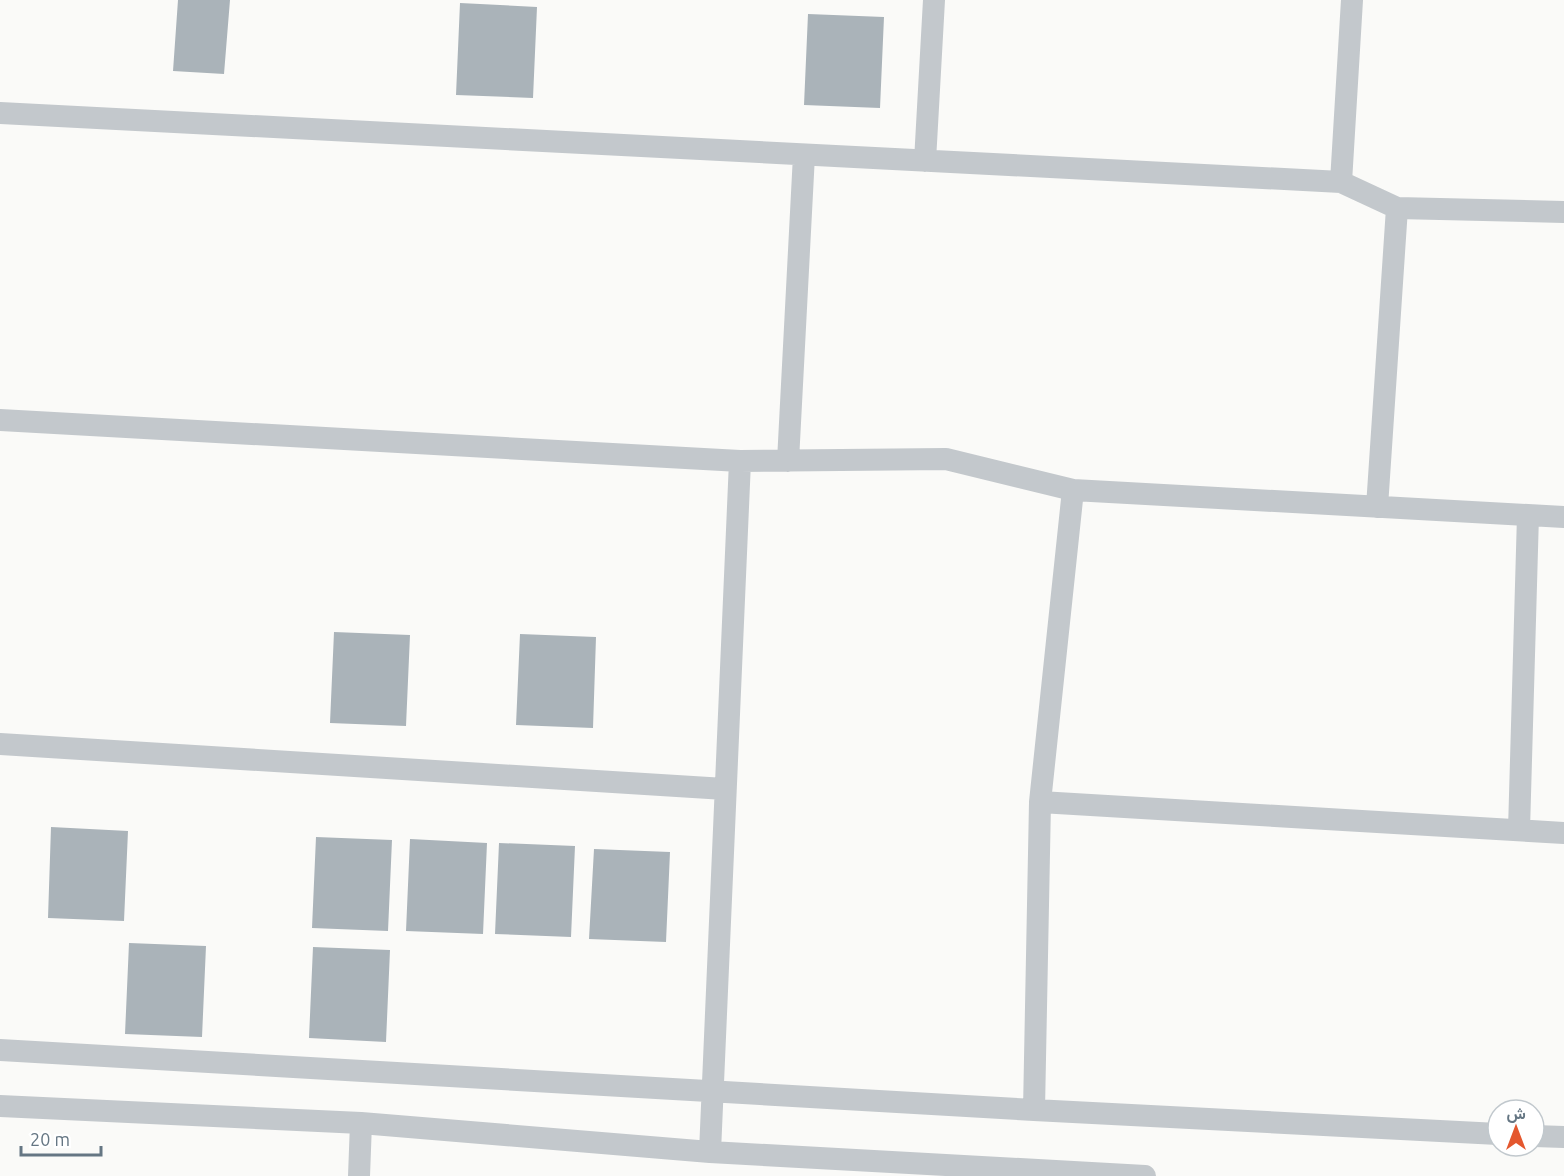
<svg xmlns="http://www.w3.org/2000/svg" width="1564" height="1176" font-family="Ubuntu,Vazirmatn,sans-serif">
	<rect width="100%" height="100%" fill="#fafaf8"/>
	<path fill="#aab3b9" d="M178,0h52l-6,74 -51,-3z
		M460,3l77,4 -4,91 -77,-3z
		M808,14l76,3 -4,91 -76,-3z
		M334,632l76,3 -4,91 -76,-3z
		M520,634l76,3 -3,91 -77,-3z
		M51,827l77,4 -4,90 -76,-3z
		M316,837l76,3 -4,91 -76,-3z
		M410,839l77,4 -4,91 -77,-3z
		M499,843l76,3 -4,91 -76,-3z
		M594,849l76,3 -4,90 -77,-3z
		M129,943l77,3 -4,91 -77,-3z
		M313,947l77,3 -4,92 -77,-4z"/>
	<g fill="none" stroke-linecap="round" stroke-linejoin="round">
		<path stroke="#c3c8cc" stroke-width="22" d="M0,113l1341,69 56,26 167,4
			M925,161l9,-161
			M1341,182l11,-182
			M0,420l740,41 206,-2 127,31 491,27
			M788,461l16,-306
			M1377,507l20,-299
			M0,744l725,45
			M1040,802l524,31
			M1519,830l9,-315
			M0,1050l1034,60 464,24
			M0,1106l361,17 349,29 435,24
			M1034,1110l6,-308 33,-312
			M1534,1136l30,1
			M710,1152l30,-691
			M359,1176l2,-53"/>
	</g>
	<g transform="translate(1516 1128)"><circle r="28" fill="#ffffff" stroke="#c1c8cd" stroke-width="1.5"/>
	<path d="M0-4.5L10 22L0 15L-10 22Z" fill="#e4572e"/>
	<text y="-9" font-size="16" font-weight="bold" text-anchor="middle" fill="#657683">ش</text>
	</g>
	<path d="M21 1146v9h80v-9" fill="none" stroke="#657683" stroke-width="3"/>
	<text x="30" y="1146" font-size="18" fill="#657683" stroke="#ffffff" stroke-width="4.5" paint-order="stroke">20 m</text>
</svg>
